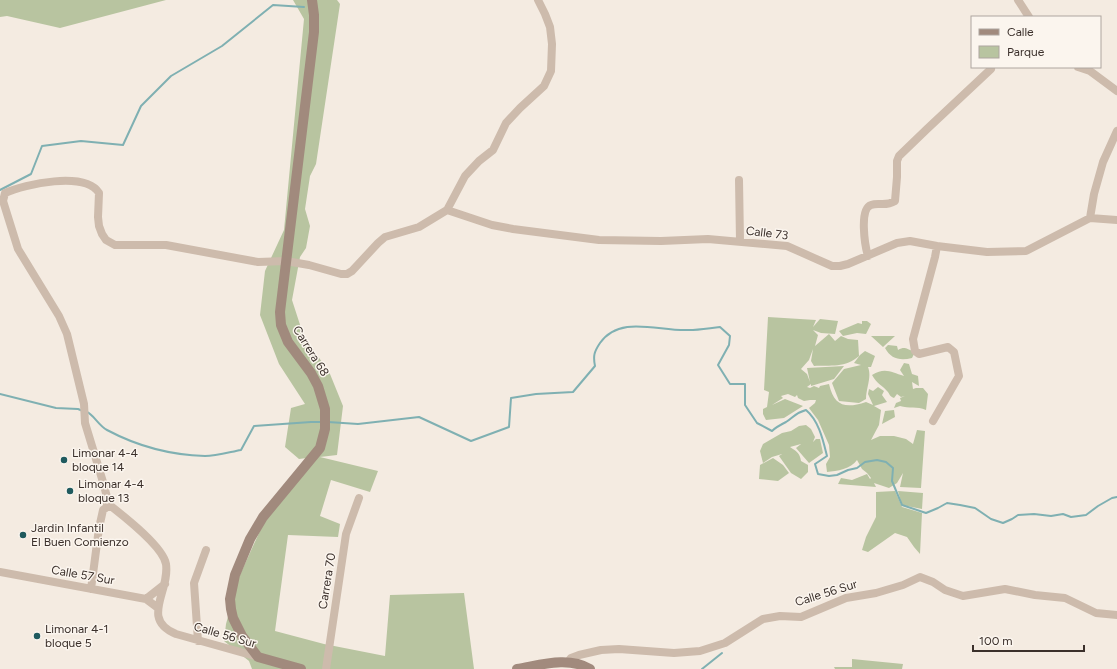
<svg xmlns="http://www.w3.org/2000/svg" width="1117" height="669" font-family="Figtree,sans-serif">
	<rect width="100%" height="100%" fill="#f4ebe1"/>
	<path fill="#b8c4a0" d="M0,0h166l-106,28 -53,-12 -7,1z
		M293,0h44l3,4 -24,160 -6,12 -5,33 5,17 -4,22 -6,9 -8,43 11,34 27,40 13,32 -6,49 -17,2 58,14 -8,21 -39,-12 -11,36 20,8 -2,13 -50,-2 -13,96 49,13 61,12 5,-61 74,-2 10,76h-222l-3,-8 -25,-20 2,-17 13,-47 25,-55 51,-65 -16,2 -14,-12 6,-39 14,-4 -26,-40 -19,-49 5,-44 19,-41 20,-211z
		M768,317l48,3 -3,7 7,-8 18,2 -3,13 -14,-1 -8,-3 5,5 -3,11 14,-12 6,7 6,-5 7,3 10,1 1,16c-13,12 -29,9 -45,10l-3,-5 2,-12 -4,11 -8,9 6,5 3,8 -3,-14 37,-2 -10,13 -23,7v-2l-4,3 3,1 4,-2 5,2 1,-2 9,-2c5,22 16,25 37,18l7,3 -5,-11 1,-5 4,2 5,-4 6,4 -2,4 5,7 -13,4 7,4 -2,15 -8,15 9,-4h14l12,3 7,5 4,-14 8,1 -4,57 -21,-1 3,-14 -6,10 -8,5 -15,-5 2,4 -38,-3 3,-6 11,2 15,-6 3,5 1,-1 -4,-5 -5,-4 -5,-9c-6,9 -20,11 -30,12l-1,-8 4,-7 -1,-12 -11,-25 -9,-12 6,-5 1,-3h-6l-6,1 -6,-3 -1,-3 -2,2 -7,-3 -7,2 2,2 -11,7 13,-6 18,7 -19,12 -18,2 -3,-6v-5l4,-2 2,-15 -5,-2z
		M862,321h5l4,3 -5,10 -9,-1 -14,3 -4,-5 19,-8 4,1z
		M871,336h24l-12,11z
		M888,345l9,1 1,4c7,-4 8,-1 15,1l1,3 -2,4c-12,3 -21,1 -27,-10z
		M865,351l10,5 -4,11h-3c4,10 -2,21 -2,32l-7,4 -20,-2 -7,-18 12,-14 17,-4 -7,-2 6,-8z
		M904,363l5,1 3,10 6,2 1,10 -7,-4 1,7 3,-1h7l5,6 -2,16c-9,-4 -17,-1 -26,-4l-6,2 2,-5 5,-2 -1,-3 5,-2 -4,1 -4,-3 -3,4c-5,-2 -4,-4 -7,-7 -5,-6 -10,-7 -15,-16 13,-8 19,-3 32,1l-4,-6z
		M894,410l1,7 -13,7 3,-13z
		M806,425l5,4 4,8 -2,5 3,-3h4l3,14 -14,10 -13,-15 5,-4 -11,3c6,4 10,6 11,14l7,4v7l-7,7 -10,-6 -12,-17 3,-2 -10,3 -9,6 -3,-12 3,-7 19,-11 9,-2 8,-5z
		M773,458l10,7 6,8 -11,8 -19,-2 1,-14z
		M895,491l7,16 20,6 -2,41 -6,-7 -7,-10 -12,-4 -27,19 -6,-2 4,-13 10,-20v-25z
		M898,491l25,2 -1,16 -20,-4z
		M852,659l51,5 -1,5h-67l-1,-2h18z"/>
	<g fill="none" stroke-linecap="round" stroke-linejoin="round">
		<path stroke="#7fb0b2" stroke-width="2" d="M0,190l31,-16 11,-28 39,-5 42,4 18,-39 30,-30 51,-30 51,-41 31,2
			M0,394l56,14 22,1 5,2
			M87,412c6,2 12,14 20,18 30,16 64,25 98,26 11,0 25,-4 36,-6l13,-24 57,-4h11
			M328,422l30,2 61,-7 52,24 38,-14 2,-29 25,-4 37,-2 22,-26c-2,-10 -1,-14 5,-23 20,-29 60,-11 89,-13 10,0 21,-2 31,-3l10,9 -1,9 -11,20 12,19h15v21l12,18 15,8c4,-4 8,-6 14,-9 8,-5 9,-9 20,-12 13,11 17,30 21,46l-12,8 3,10 11,2 8,-1 11,-5 9,-2 8,-6 12,-2 9,2 7,6 -1,13 10,24 24,8 12,-5 9,-5 13,2 15,3 16,11 12,4 9,-4 6,-4 16,-1 17,2 12,-2 8,3 15,-2 12,-9 14,-8 5,-1
			M702,669l20,-16"/>
		<path stroke="#cdbbac" stroke-width="8" d="M1018,0l11,17
			M1078,67l12,4 27,20
			M739,180l1,61
			M447,210l45,15 21,4 86,11 62,1 47,-2 79,7 45,20h8l8,-2 49,-21 13,-2 27,5 50,6 39,-1 64,-33 27,2
			M447,210l18,-34 14,-15 14,-11 13,-27 14,-15 24,-22 7,-15 1,-27 -2,-17 -5,-13 -7,-14
			M1090,218l4,-24 9,-32 14,-31
			M868,256c-3,-10 -9,-47 3,-51 8,-3 14,2 24,-4l2,-24v-16l2,-5 28,-27 64,-60
			M933,421l26,-45 -5,-24 -6,-5 -29,7 -4,-3 -2,-12 22,-82 2,-11
			M107,507v-10l-4,-15 -18,-59 -1,-19 -17,-70 -8,-18 -41,-67 -15,-48 2,-8c20,-9 80,-22 94,0l-1,24 1,9 3,8 4,6 9,5h51l92,17 28,-1 23,4 32,9h6l5,-3 26,-28 7,-6 34,-10 28,-17
			M0,572l146,27 12,9
			M91,589l8,-61 4,-18 4,-3h5c14,11 51,40 54,57 4,28 -26,55 10,70l82,23
			M146,599l19,-15
			M198,641l-4,-58 12,-33
			M568,662l3,-4 8,-3 22,-5 18,-1 55,4 26,-2 25,-8 38,-24 17,-3 21,1 45,-19 30,-5 27,-8 17,-8 13,5 12,8 18,6 42,-7 30,6 30,3 31,15 21,2
			M326,669l20,-135 13,-36"/>
		<path stroke="#a18a7d" stroke-width="10" d="M301,669l-43,-12 -16,-21 -9,-18 -2,-9 -1,-10 5,-24 15,-36 13,-22 57,-69 5,-19v-20l-7,-23 -7,-13 -23,-31 -7,-17 -1,-13 34,-280v-17l-2,-15
			M517,669c24,-4 51,-13 73,0"/>
	</g>
	<g fill="#1f5a5e" stroke="#fbf5ee" stroke-width="1.5">
		<circle cx="64" cy="460" r="4"/>
		<circle cx="70" cy="491" r="4"/>
		<circle cx="23" cy="535" r="4"/>
		<circle cx="37" cy="636" r="4"/>
	</g>
	<g text-anchor="middle" dominant-baseline="central" stroke-width="3" stroke-linejoin="round" paint-order="stroke">
		<g font-size="12" fill="#3b302b" stroke="#fbf5ee">
			<text transform="translate(767 233) rotate(7)">Calle 73</text>
			<text transform="translate(311 351) rotate(58)">Carrera 68</text>
			<text transform="translate(83 575) rotate(10)">Calle 57 Sur</text>
			<text transform="translate(327 581) rotate(-81)">Carrera 70</text>
			<text transform="translate(826 593) rotate(-17)">Calle 56 Sur</text>
			<text transform="translate(225 635) rotate(16)">Calle 56 Sur</text>
		</g>
		<g font-size="12" fill="#3b302b" stroke="#fbf5ee" text-anchor="start">
			<text x="72" y="453">Limonar 4-4<tspan x="72" dy="14">bloque 14</tspan></text>
			<text x="78" y="484">Limonar 4-4<tspan x="78" dy="14">bloque 13</tspan></text>
			<text x="31" y="528">Jardin Infantil<tspan x="31" dy="14">El Buen Comienzo</tspan></text>
			<text x="45" y="629">Limonar 4-1<tspan x="45" dy="14">bloque 5</tspan></text>
		</g>
	</g>
	<rect x="971" y="16" width="130" height="52" fill="#fbf5ee" stroke="#aea6a0"/>
	<rect x="979" y="29" width="20" height="6" fill="#a18a7d" stroke="#aea6a0"/>
	<text x="1007" y="36" font-size="12" fill="#3b302b">Calle</text>
	<rect x="979" y="46" width="20" height="12" fill="#b8c4a0" stroke="#aea6a0"/>
	<text x="1007" y="56" font-size="12" fill="#3b302b">Parque</text>
	<path d="M973 645v6h111v-6" fill="none" stroke="#3b302b" stroke-width="2"/>
	<text x="979" y="645" font-size="12" fill="#3b302b" stroke="#fbf5ee" stroke-width="3" paint-order="stroke">100 m</text>
</svg>
